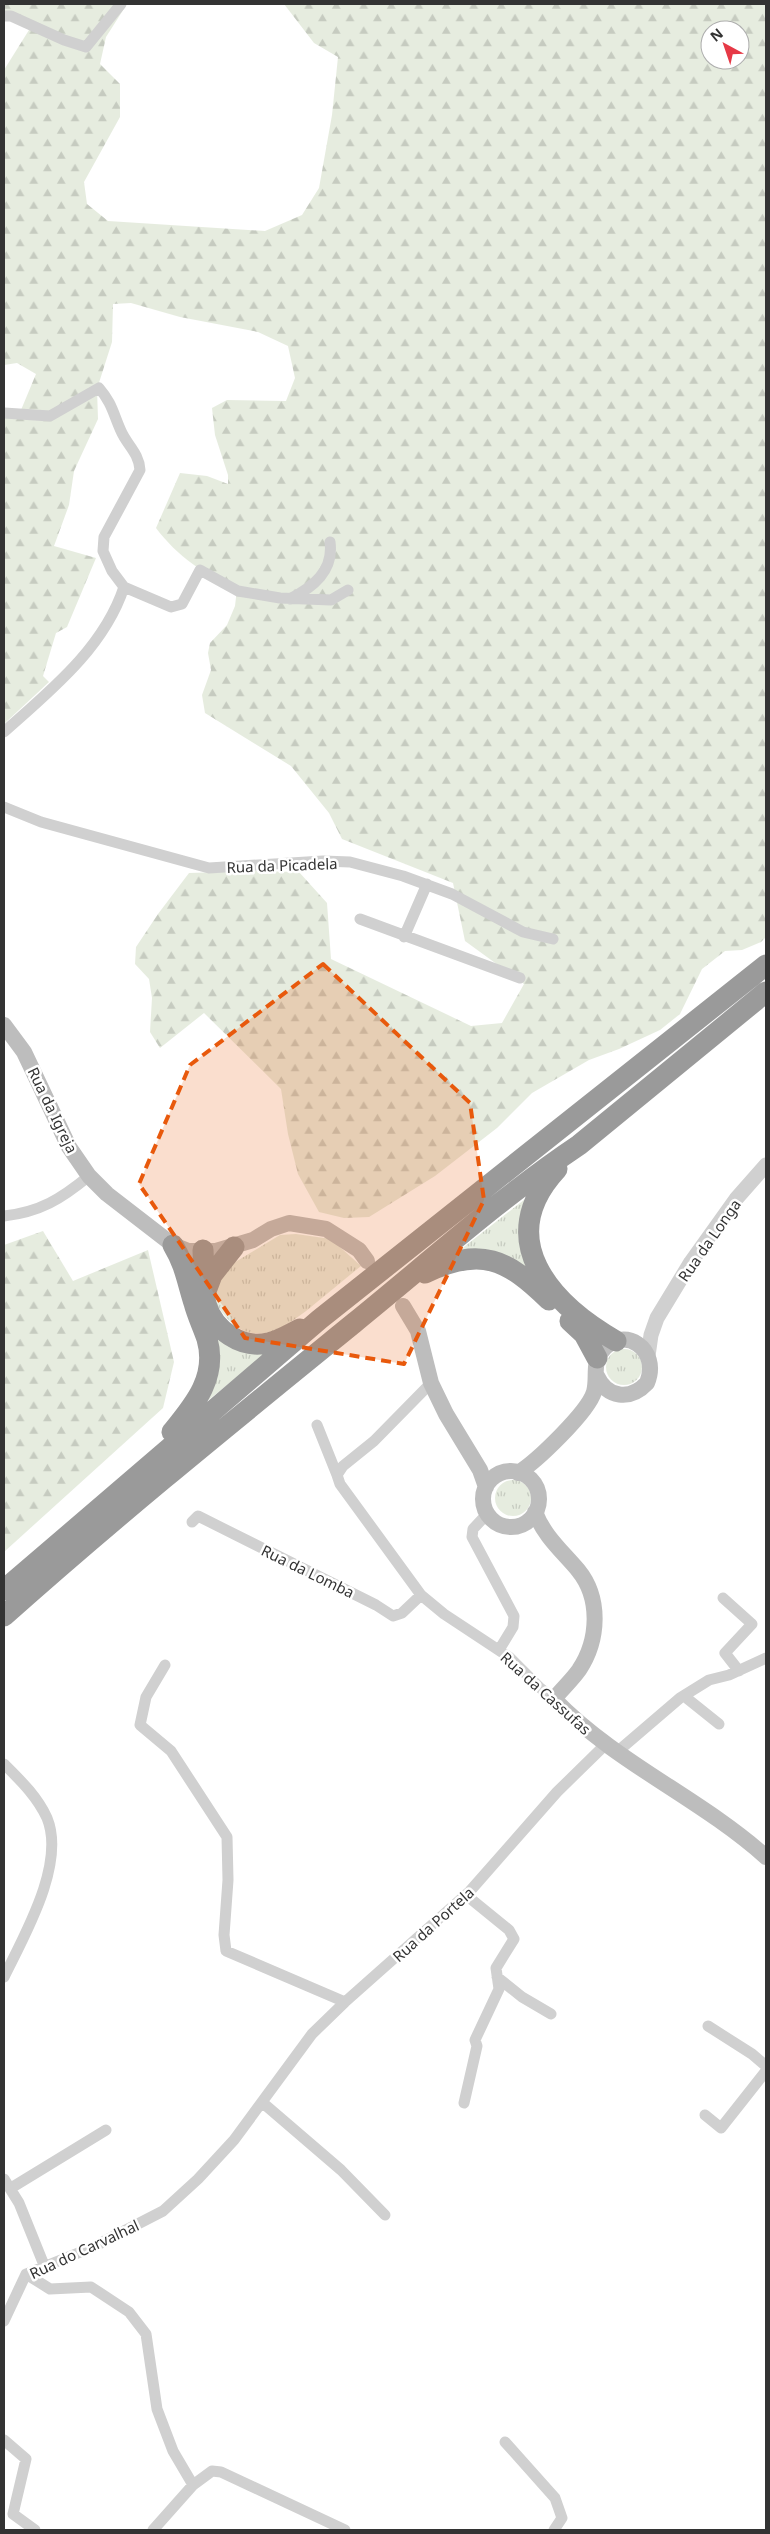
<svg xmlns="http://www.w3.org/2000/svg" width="770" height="2534" font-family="'Noto Sans',sans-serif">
	<defs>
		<pattern id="grass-tufts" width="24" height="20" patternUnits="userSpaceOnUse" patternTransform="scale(1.25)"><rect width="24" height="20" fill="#e6ecdf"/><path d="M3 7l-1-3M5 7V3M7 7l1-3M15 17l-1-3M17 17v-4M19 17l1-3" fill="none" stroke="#c6cbc0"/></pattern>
		<pattern id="forest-firs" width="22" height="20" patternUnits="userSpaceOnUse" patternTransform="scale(1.25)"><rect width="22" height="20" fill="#e6ecdf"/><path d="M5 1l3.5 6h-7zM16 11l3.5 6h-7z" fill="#c6cbc0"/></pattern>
	</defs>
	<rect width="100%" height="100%" fill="#fff"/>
	<path fill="url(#grass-tufts)" d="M534,1192l1,82 -80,-20z
		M296,1234l35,5 30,27c-15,12 -29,24 -44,36 -37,31 -69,51 -101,2v-21l11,-16 53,-32z
		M214,1335l58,14 -66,53z
		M606 1367a18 18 0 1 1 36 0a18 18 0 1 1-36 0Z
		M495 1498a18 18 0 1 1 36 0a18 18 0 1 1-36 0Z"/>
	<path fill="url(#forest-firs)" fill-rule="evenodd" d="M4,4h123l-21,33 -6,27 20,20v33l-36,65 3,22 21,17 157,10 37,-16 17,-27 13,-73 6,-58 -24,-14 -30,-39h482v933l-5,5 -19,8 -17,1 -23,18 -22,45 -20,16 -41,19 -30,11 -57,33 -35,35 -62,48 -66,41 -25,1 -25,-6 -21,-38 -10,-40 -7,-45 -77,-76 -44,35 -10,-16 2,-34 -3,-19 -14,-15 1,-17 22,-33 31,-41 62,-2 48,1 28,31 4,56 140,67 31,-3 22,-39 -59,-43 -12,-58 -111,-44 -13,-26 -38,-47 -86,-53 -3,-18 9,-25 -3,-17 2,-10 17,-18 8,-19 2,-17c-32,-14 -60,-33 -81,-61l24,-55 27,3 21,8v-9l-13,-40 -3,-27 15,-8 59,1 9,-23 -7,-32 -30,-14 -78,-15 -49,-14 -18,1 -1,38 -15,47 1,30 -24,52 -5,34 -15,41 42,12 -29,69 -11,6 -13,43 6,6 -45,42v-313l17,-1 15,-36 -19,-11 -13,2v-295l30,-48 -30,-9zM710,30h30v30h-30z
		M43,1231l30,50 75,-31 26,112 -11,46 -159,144v-307z"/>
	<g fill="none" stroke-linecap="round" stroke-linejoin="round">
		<path stroke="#d0d0d0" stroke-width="11" d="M4,16h7l53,24 22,7 35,-43
			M4,413l46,3 49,-28c13,15 14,25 22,43 6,14 18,22 19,39l-36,67 -1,14 9,20 12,16 47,20 11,-3 18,-34 38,21 42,7 51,2 17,-10
			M290,599c23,-12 44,-28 40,-57
			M4,732c46,-41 100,-84 120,-145
			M4,807l37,15 168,46 114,-7 27,1 53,14 49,18 71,38 30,7
			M360,919l160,59
			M404,937l23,-53
			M4,1216c36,-4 57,-17 85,-40
			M431,1383l-57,58 -31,25 -6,9 3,9 81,111 23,19 65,43 30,30 15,12
			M317,1425l20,50
			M487,1514l-14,15 -1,8 42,79 -1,11 -14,23
			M192,1522l6,-6 178,89 17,11 9,-3 19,-18
			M723,1598l29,26 -27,29 14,18
			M165,1665l-19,32 -6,28 31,26 56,86 1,43 -4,55 2,16 119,51
			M684,1696l35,28
			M617,1752l63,-54 29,-18 20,-5 37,-17
			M4,1764c16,16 33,32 43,54 19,46 -23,118 -43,159
			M497,1977l25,20 29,17
			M708,2026l44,28 14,12
			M263,2103l78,67 44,45
			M464,2103l13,-57 -2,-6 24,-51 -3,-21 18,-29 -5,-9 -43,-35
			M705,2115l16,13 45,-57
			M4,2179l15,24 25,62
			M11,2188l95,-58
			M26,2274l24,15 41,-2 38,25 17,22 11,75 16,42 20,34
			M4,2321l22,-47 67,-27 70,-36 35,-32 36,-39 78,-106 33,-32 125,-111 87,-99 48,-47
			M4,2440l22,19 -13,55 22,16
			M505,2442l50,56 7,20 -8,12
			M153,2530l40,-45 19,-14 9,1 124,58"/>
		<path stroke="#d0d0d0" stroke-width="15" d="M648,1356l3,-21 6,-17 34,-56 45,-63 30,-34"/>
		<path stroke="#bdbdbd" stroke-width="16" d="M4,1025l20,27 45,95 20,29 18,18 66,51 15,6h28l37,-11 18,-11 18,-6 37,6 33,21 8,11
			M403,1306l15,25 13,52 15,31 34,56 6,17
			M483 1499a28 28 0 1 1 56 0a28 28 0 1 1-56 0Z
			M518,1473c19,-12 70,-61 76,-81 4,-14 -2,-29 8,-41 21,-27 59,-2 45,32 -17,18 -40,15 -50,-7
			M535,1512c9,24 27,39 43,58 23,28 21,70 1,100 -7,10 -17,19 -25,29 62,64 146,99 212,158"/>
		<path stroke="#9a9a9a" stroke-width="21" d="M557,1169c-65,70 -7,134 59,172
			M203,1250c1,17 -1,37 3,54 8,26 35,45 62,39 11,-2 22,-9 32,-14
			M425,1273c56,-27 82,-14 124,27
			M206,1291l6,-16 22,-28
			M570,1321l14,13 13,24
			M172,1432c22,-27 46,-55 35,-93 -4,-12 -10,-24 -13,-36 -7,-22 -9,-38 -21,-58
			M4,1590l316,-271 446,-354
			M4,1616c113,-101 232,-197 350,-293 74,-60 146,-125 225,-178l187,-153"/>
	</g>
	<path fill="#e8590c" fill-opacity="0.2" stroke="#e8590c" stroke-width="4" stroke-dasharray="10 6" stroke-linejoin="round" d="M323,964l147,139 14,97 -80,164 -159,-26 -106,-154 51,-119z"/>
	<g text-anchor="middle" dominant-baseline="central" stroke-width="5" stroke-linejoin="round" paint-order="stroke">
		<g font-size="15" fill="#333" stroke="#fff">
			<text transform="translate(282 865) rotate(-2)">Rua da Picadela</text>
			<text transform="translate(53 1110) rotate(64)">Rua da Igreja</text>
			<text transform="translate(709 1240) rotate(-55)">Rua da Longa</text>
			<text transform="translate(308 1571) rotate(26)">Rua da Lomba</text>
			<text transform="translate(546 1693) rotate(42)">Rua da Cassufas</text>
			<text transform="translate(433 1924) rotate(-42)">Rua da Portela</text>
			<text transform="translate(84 2249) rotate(-25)">Rua do Carvalhal</text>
		</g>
	</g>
	<rect width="770" height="2534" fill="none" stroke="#333333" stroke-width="10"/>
	<g transform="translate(725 45) rotate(320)"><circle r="24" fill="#ffffff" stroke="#adadad"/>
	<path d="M0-4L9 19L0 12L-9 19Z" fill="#e63946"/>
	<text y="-8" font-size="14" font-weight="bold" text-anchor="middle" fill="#333333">N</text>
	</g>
</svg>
